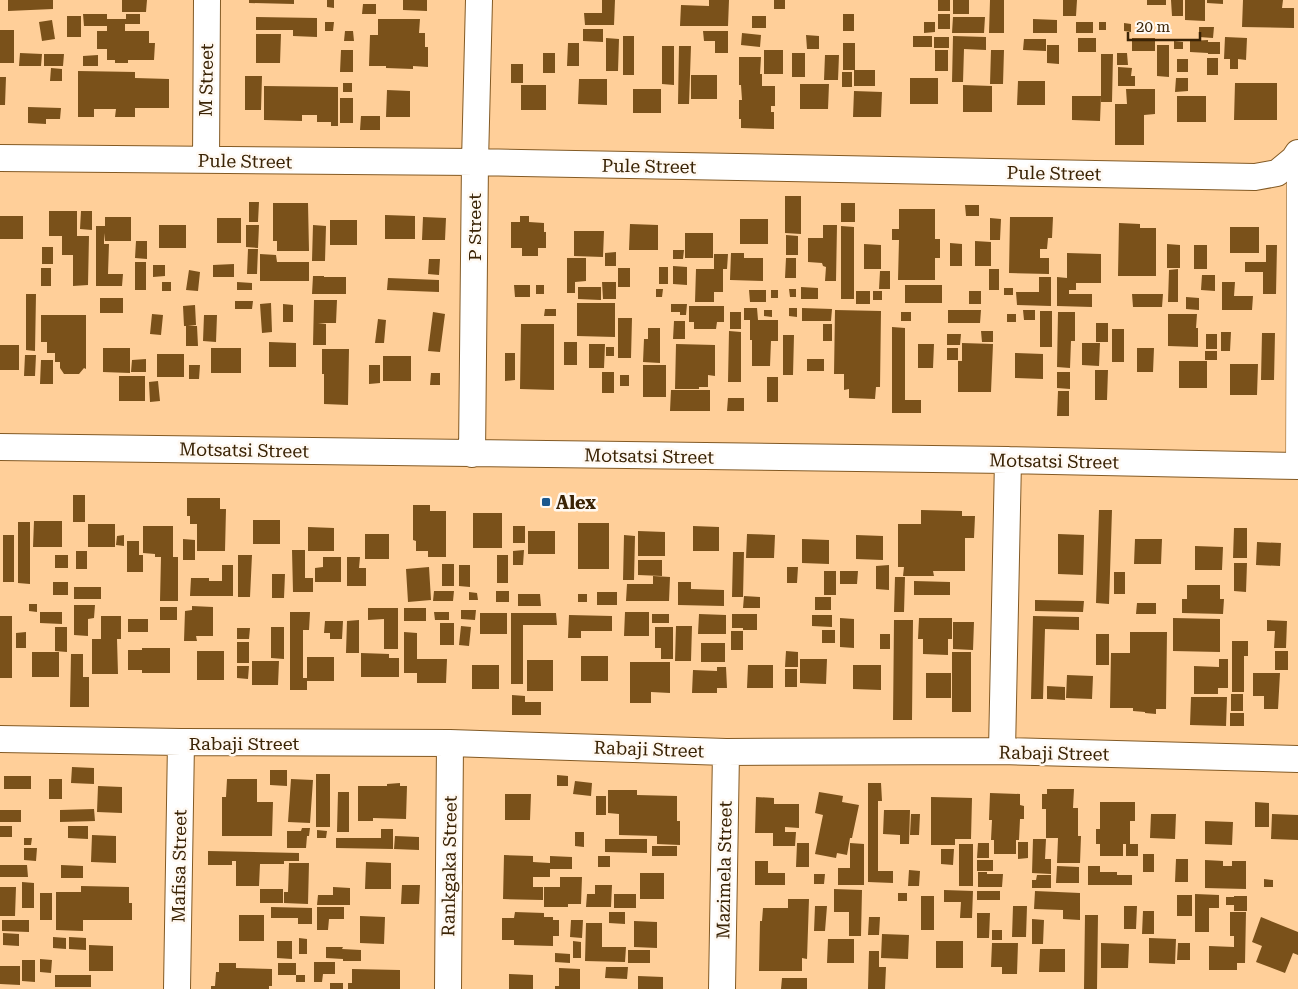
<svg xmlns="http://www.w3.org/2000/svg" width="1298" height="989" font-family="'Roboto Serif',serif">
	<rect width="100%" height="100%" fill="#ffcf99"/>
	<path fill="#7a511a" d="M8,0h45v9l-45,2z
		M122,0h25l-1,12h-24z
		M249,0h45v4l-45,-1z
		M327,0h7v8l-7,-1z
		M403,0h24v11l-24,-1z
		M602,0h13l-1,25h-29l-1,-12h18z
		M709,0h20l-1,26h-48l1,-21 28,1z
		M774,0h11v9h-11z
		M938,0h12v11h-12z
		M953,0h16v14h-16z
		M990,0h14v33h-15z
		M1063,0h14l-1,16h-13z
		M1147,0h19v5h-19z
		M1171,0h12v16h-11z
		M1185,0h20v21l-20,-1z
		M1207,0h16v4l-16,-1z
		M1243,0h40l-1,8h12v20l-52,-1z
		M363,4h13v10h-14z
		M83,14h24v5h19v-5h14v10h-15v7h24v12h6l-1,17h-26v3h-13v-3h-8v-11h-10v-18h10v-5h-23z
		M843,14h11v17h-11z
		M938,14h12v15h-12z
		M67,16h14v21h-14z
		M752,16h14v12h-14z
		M256,17l61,1v19l-24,-1v-6h-37z
		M953,17h32l-1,16h-32z
		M378,19h42l-1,14h6v14h3v20l-15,-1v3l-27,-1v-2h-17l1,-31h8z
		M1033,19l24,1v13h-24z
		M52,20l3,19 -13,2 -3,-19z
		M325,22h9l-1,9h-8z
		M924,22h11v10l-11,1z
		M1076,22h17v11h-17z
		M1099,22h7v8h-7z
		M1124,23l7,1v8l-7,-1z
		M1199,27h15l-1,11 -14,-1z
		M583,29h20v13l-20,-1z
		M0,30h14v33h-14z
		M345,31h8l1,10h-10z
		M703,31h25v22h-13v-12h-11z
		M742,33l19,2 -1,12 -19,-2z
		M256,34h25l-1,29h-24z
		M806,35l13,1v13h-12z
		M623,36h11v39h-11z
		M913,36h19v11h-19z
		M953,36l33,1v13l-22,-1 -1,33h-11z
		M934,37h15v11h-15z
		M1225,37l22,1 -1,22 -8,-1v10h-8v-10h-6z
		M606,38l13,1 -1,32h-12z
		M1078,38h18v14h-18z
		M1132,38h23v13h-23z
		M1024,39h22v12l-23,-1z
		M1208,40v2h12v12h-12v-7v6l-18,-1v-11z
		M1174,41l9,1v7h-9z
		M568,43h11v23h-12z
		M843,43h12v27h-12z
		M1047,45h12v19l-12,-1z
		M1157,45h12v32l-12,-1z
		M662,46h12v39l-12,-1z
		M679,46h12l-2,58h-11z
		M341,50h12v22h-13z
		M764,50h19v24h-19z
		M935,50h13v21h-13z
		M991,50h13l-1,34h-13z
		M20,53l22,1 -1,12h-22z
		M543,53h12v20h-12z
		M792,53h13v24h-13z
		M1117,53h10l1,12h-11z
		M44,54h20l-1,12h-19z
		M1101,54h12l-1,48h-11z
		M98,55v11h-15v-10z
		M825,55h14l-1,25h-14z
		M739,57h22l-1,17h2v12h13v20h-4v6h3v17l-33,-1v-9h-2v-19h3l-1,-15h-2z
		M1207,58h11v17h-11z
		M1177,59h11v13h-11z
		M511,64h12v19h-12z
		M1118,67l14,1 -1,8h4v10h-17z
		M51,68l11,1v12h-12z
		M854,70h21v16h-21z
		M78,71l57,1v6l34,1v29h-34v9h-20l1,-8h-22v8h-16z
		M842,72h10v15h-10z
		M691,75h26v24h-26z
		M245,76h17l-1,34h-16z
		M0,77h6l-1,28h-5z
		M910,78h28v26h-28z
		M1176,78h12v13l-13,1z
		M579,79h28v26l-29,-1z
		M1018,81h27v24h-28z
		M343,83h9v9h-9z
		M1235,83h42v37h-43z
		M800,84h29l-1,25h-28z
		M521,85h25v25h-25z
		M963,85l29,1v26h-29z
		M264,86l74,1v39h-7v-4h-14v-7h-15v6l-38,-1z
		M633,89h28v24h-28z
		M1126,89h29v25l-11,1v30h-29v-41h12z
		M387,90l23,1v26h-24z
		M854,91l28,1 -1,25h-28z
		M1072,96h29l-1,25 -28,-1z
		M1177,96h29v26h-29z
		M340,98h13v25h-13z
		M28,107l33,1 -1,11h-14v5l-18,-1z
		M361,116h19v14h-20z
		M785,196h16v38l-16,-1z
		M249,202h10l-1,20h-9z
		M273,203h35l1,48h-32v-10h-4z
		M841,203h14v19h-14z
		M965,205h14v11h-13z
		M899,209h36v30h5v19h-5v22h-37l1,-40h-7v-11h7z
		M49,211h28v25h12l-1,49 -15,1v-31h-11v-19h-13z
		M81,211h11v19l-12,-1z
		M385,215l30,1v23h-30z
		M0,216h23v23h-23z
		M520,216h9v6l15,1v9h2v16h-8v8h-16v-8h-11v-26h9z
		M105,217h26v24h-26l-1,-8v11h5l-1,30h15l-1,12h-26v-60h9z
		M423,217l23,1 -1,22h-23z
		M1010,217h43l-1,21h-4l-1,11h-7v9h9v16l-40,-1z
		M217,218h24v25h-24z
		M990,218l11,1 -1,21h-10z
		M740,219h28v25h-28z
		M330,220h27v25h-27z
		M1119,223l21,1v4h16v48h-38z
		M630,224l28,1v25h-29z
		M159,225h27v23h-27z
		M246,225h13l-1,23 -12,-1z
		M313,225l13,1 -1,35h-13z
		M823,225h14l-1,56h-11l1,-14 -3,-1 -1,-3 -14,-1v-24h15z
		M841,226l13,1v72h-13z
		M1230,227h29v26h-29z
		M574,231h30l-1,26 -29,-1z
		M685,233h28v25h-28z
		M786,235l12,1v19h-12z
		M136,241h11v18l-12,-1z
		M975,241l16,1v24h-16z
		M950,243l12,1v22h-12z
		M864,244l17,1v24h-17z
		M1167,244l13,1v23h-13z
		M1194,245h13v24h-13z
		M1266,245h11l-1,49h-13v-22h-18v-10h21z
		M42,247h11v17h-11z
		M248,249h10l-1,25h-10z
		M673,250h11l-1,9h-10z
		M616,252v14h-11v-13z
		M731,253h13v5h19v23l-33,-1z
		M1067,253l34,1v29h-25v7h-7v4h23v13l-35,-1v-29l10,1z
		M260,254l16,1 1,7h32v19h-49z
		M714,254h14l-1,15h-4v23h-9v10h-19l1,-33h18z
		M567,258h19v23l-11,1v11h-8z
		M786,258h10v20h-11z
		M429,259h11l-1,16 -11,-1z
		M135,262h11v28h-11z
		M234,264v13h-21v-12z
		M153,265h12v11l-12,1z
		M673,266l14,1v18l-14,-1z
		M659,267h9v17h-9z
		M41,268h10v18h-10z
		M618,268h12v19h-12z
		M989,269h10v21h-10z
		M1178,269v33h-10l1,-32z
		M189,270l11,2 -2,19 -12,-1z
		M880,271h10v18h-11z
		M1202,275h13v16l-14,-1z
		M313,276h11v1h22v17h-34z
		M1039,277h12v29l-34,-1 -1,-13h23z
		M388,278l51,2v12l-52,-2z
		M162,282h9v9h-9z
		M237,282l15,1v7h-15z
		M602,282h14v17h-13z
		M1222,282h13l-1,14h19l-1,14h-30z
		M514,285h16v12h-15z
		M536,285h8v9h-8z
		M905,285h37v18h-37z
		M578,287h23v13l-23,-1z
		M801,287l17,1v11h-17z
		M1004,288h9v7h-9z
		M656,289h7l-1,8h-6z
		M789,289h7v8h-6z
		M749,290h17v12h-16z
		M771,290h7v8h-7z
		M856,291h14v13h-14z
		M873,291h9v9h-9z
		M969,291h12v13h-12z
		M26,294h10l-1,57 -9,-1z
		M1132,294h31l-1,13h-29z
		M1186,297l13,1v12l-13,-1z
		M100,298h23v15h-23z
		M314,300h23l-1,23h-18l8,1v21h-13z
		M235,301h18l-1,8h-17z
		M271,303l1,29 -10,1 -2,-29z
		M577,303h38v34l-38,-1z
		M283,304l10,1v17h-10z
		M671,304h16l-1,11h-6v-3h-9z
		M195,305l1,20 -8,1h9l1,20h-12v-20h-2l-1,-20z
		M689,306h35v16h-7l-1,7h-22v-7h-5z
		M744,308h13l1,12h20v21h-7l-1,25h-18v-26h-2v-20h-6z
		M789,308h8v9l-8,-1z
		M802,308l30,1 -1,12h-29z
		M545,309h11v7h-12z
		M764,310h8v7l-8,-1z
		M835,310l46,1 -1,76h-4l-1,12 -26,-1v-9l-5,1v-16h-10z
		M948,310h33l-1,13h-32z
		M1023,310h12v10h-11z
		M1040,311h12v36h-12z
		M433,312l12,2 -5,38 -12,-1z
		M730,312h11v17h-11z
		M901,312h10v9h-10z
		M1058,312h17v29h-4l-1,27 -13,-1z
		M152,314l11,1 -2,20 -11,-1z
		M1007,314h9v8h-9z
		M1168,314h29l-1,14h2v19l-30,-1z
		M41,315h45v54l-2,-1 -5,6h-15l-4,-6v-6h-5v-9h-8v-11h-6z
		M204,315h13l-1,27 -13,-1z
		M618,318h14l-1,40h-13z
		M378,319l8,1 -2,23h-9z
		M674,321h11v18h-12z
		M1096,323h12v19h-12z
		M521,324h33v66l-34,-1z
		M823,324h9v17h-9z
		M892,327l13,1v72h16v13h-29z
		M648,328h12v35l-17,-1 1,-23h4z
		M1112,329h12v33h-12z
		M729,331l12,1v50h-13z
		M981,331h12v11h-11z
		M1221,332h10l-1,19h-9z
		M1262,333h13l-1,47h-13z
		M947,334h14l-1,11h-13z
		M1206,334h11v15h-11z
		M783,335h11l-1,40h-10z
		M269,342l27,1v24h-27z
		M564,342h13v23h-13z
		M962,343l31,1 -2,48h-33v-31h4z
		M1082,343h18l-1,23 -17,-1z
		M589,344h16l-1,24h-15z
		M676,344l39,1v31l-7,-1v12h-9v2h-24z
		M918,344h16l-1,24h-15z
		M0,345h19v25h-19z
		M606,347h8v9h-8z
		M103,348h27v25l-27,-1z
		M211,348h30v25h-30z
		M947,348h11v12h-11z
		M1137,348h17l-1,24h-16z
		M322,349h27l-1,56 -24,-1v-30h-2z
		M1205,351h12v9h-12z
		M505,353h10v27l-10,1z
		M1015,353l28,1v25l-28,-1z
		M157,354h27v23h-27z
		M25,355h11l-1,21h-11z
		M383,356h28v25h-28z
		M146,359v13h-15l1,-12z
		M807,359h17v12h-17z
		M41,360h12v24h-13z
		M1179,361h28v27h-28z
		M1230,364h28l-1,31h-27z
		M189,365h11l-1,14h-10z
		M369,365h11v18l-11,1z
		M643,365h23v32h-23z
		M1095,370h13l-1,30h-12z
		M602,372h12v21h-12z
		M1057,372h13v17l-13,-1z
		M431,373h9v12h-10z
		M620,375h9v11h-9z
		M119,376h26v25h-26z
		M767,377h11v25h-11z
		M158,381l2,20 -10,1 -1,-20z
		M671,390h39v21h-40z
		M1058,391h11v25h-12z
		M728,398h16v13h-17z
		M73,495h12v27h-12z
		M187,498h33v11h6l-1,42h-28v-27h-7v-8h-3z
		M413,505h17v6h16v46h-18v-6h-12v-10l-3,-1z
		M921,510l41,1v5h13l-1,22h-9v33h-32l1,5h-31l1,-9h-6v-43h23z
		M1099,510h13l-3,94 -13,-1z
		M473,513h29v35h-29z
		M253,520h27v24h-27z
		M34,521h28v26h-29z
		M18,522h12v62l-12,-1z
		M578,523h31v46h-31z
		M88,524h27v23h-27z
		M143,526h30v31h5v44h-18l1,-44h-6v-3l-12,-1z
		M513,526h12v17h-12z
		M693,526l26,1v24h-26z
		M308,527l26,1v23h-26z
		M1234,528h13v30h-14z
		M528,531h27v23h-27z
		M638,531l27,1v24h-27z
		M365,534h24v25h-24z
		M747,534l28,1 -1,23h-28z
		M1058,534l26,1 -1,40 -25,-1z
		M3,535h11v47h-11z
		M124,535v11l-8,-1 1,-9z
		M624,535l11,1 -1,44h-11z
		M856,535l27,1v24l-27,-1z
		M183,539l12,1v20h-12z
		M802,539l27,1v24l-27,-1z
		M1135,539h27l-1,25h-27z
		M127,541h12v14h4v17h-16z
		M1257,542l24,1 -1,23 -24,-1z
		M1195,546l28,1 -1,23h-27z
		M292,550h13v28h8v14h-20z
		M524,550l-1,15h-10v-14z
		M76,551h11v18h-11z
		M733,552h11l-1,45h-11z
		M55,555h13v13h-13z
		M238,555h14l-2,42h-12z
		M497,555h11v28h-11z
		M323,557h18v25h-26v-14l8,-1z
		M347,557h13l-1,11h7v18h-19z
		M638,560h24v16l-24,-1z
		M1234,563h13l-1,29 -12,-1z
		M442,564h12v22h-12z
		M222,565h11v31h-43l1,-18h18v3h13z
		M459,565h11v22l-11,-1z
		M889,565v25l-13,-1v-23z
		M429,567l2,33 -23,2 -2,-33z
		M787,567h11l-1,16h-10z
		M824,571h12v24h-12z
		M840,571h18l-1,13h-17z
		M1114,572h11v22h-11z
		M272,574h13l-1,24h-12z
		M653,576l17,1 -1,24h-43l1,-17h26z
		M895,577h10l-1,35h-10z
		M914,581l36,1v13h-36z
		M53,582h15v13h-15z
		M678,582h13v7l33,1v16l-46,-1z
		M1187,585h33v14h4l-1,15 -41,-1v-14h5z
		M74,587h27v12h-27z
		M434,591h20l-1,10h-20z
		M496,591h13v11h-13z
		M469,592l8,1 1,7h-9z
		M597,592h20v13h-20z
		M518,594h22l1,12h-23z
		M578,594h9v8h-9z
		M744,596l16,1v11h-17z
		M815,597h16v13h-16z
		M1035,600l49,1 -1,11 -48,-1z
		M1137,603h19v11h-20z
		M29,604h8v8l-8,-1z
		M74,605h21l-1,13 -6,1v17l-14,-1z
		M192,606l21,1v29h-17l1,5h-13l1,-30 7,-1z
		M160,607h17v13h-17z
		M368,608h30v41h-14v-30l-16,1z
		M404,608h22v13h-22z
		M461,610h15l-1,10 -14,-1z
		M40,612h22v12l-22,-1z
		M290,612h20l-1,18h-6v48h4v-21h27v24h-27v9h-17z
		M434,612h15v8h-14z
		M625,612h24v24h-25z
		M480,613h27v21h-27z
		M511,613h45l1,12h-34v59h-12z
		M652,614h17v9h-17z
		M699,614l27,1v19h-28z
		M732,614h25v16h-14v-2h-11z
		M569,615l43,1v15h-31v7h-13z
		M812,615h20v12l-20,-1z
		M0,616h12v62h-12z
		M101,616h20v23h-4l1,35h-26v-35h9z
		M1033,616l46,1v13l-34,-1 -2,70h-12z
		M840,618l14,1v29l-14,-1z
		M919,618h33v21h-4v16l-25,-1v-15h-5z
		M1173,618l47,1v33l-47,-1z
		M128,619h20v13h-20z
		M359,620v33h-13l1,-32z
		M894,620h19l-1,100h-19z
		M1267,620l20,1 -1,27h-12l1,-17h-8z
		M325,621h18l-1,18h-12v-6h-6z
		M953,622h21l-1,28 -20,-1z
		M440,623h14v22h-14z
		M461,626l10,1 -2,19 -10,-1z
		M676,626h16l-1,35h-16z
		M55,627h12v25l-12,-1z
		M271,627h13v32l-13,-1z
		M655,627h18v32h-12v-11h-6z
		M237,628h13l-1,11h-12z
		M822,630h13v13h-13z
		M731,631h12v19h-12z
		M26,632v16h-10v-15z
		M404,632l13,1v26h30l-1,24h-29v-10h-13z
		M1130,632h37l-1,77h-10v5l-11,-1v-1l-12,-1v-3h-23l1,-55h19z
		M880,634h10v15h-10z
		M1096,634h13v31h-13z
		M1232,641h16v15h-4v36h-12z
		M237,642h12v21h-12z
		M701,643h24v19h-24z
		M142,648h28v25h-28v-3h-14v-20h14z
		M197,651h27v29h-27z
		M786,651l12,1v15h-13z
		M1275,651h13v19h-13z
		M32,652h27v25h-27z
		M952,652h19v60h-19z
		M361,653l28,1v4h10v19h-38z
		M71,654h12v23h6v30h-19z
		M581,656h27v25h-27z
		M800,659h27l-1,25 -26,-1z
		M1219,659h9v29h-10v6h-24v-28l25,1z
		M527,660h26v31h-26z
		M252,661h27l-1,24h-26z
		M630,662h40v31l-19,-1v11h-21z
		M472,665h27v24h-27z
		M748,665h25v23h-26z
		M853,665h28v25l-28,-1z
		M237,666h12l-1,13 -11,-1z
		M717,667h9l1,21h-10v5h-25l1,-23 24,1z
		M785,669h12v18h-12z
		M926,673h25v25h-25z
		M1253,673h27l-2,36h-14v-13h-11z
		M1067,675l26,1 -1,23 -26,-1z
		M1047,686l18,1v13l-18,-1z
		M1231,694h12v17h-12z
		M512,695l13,1v6h16v13h-29z
		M1191,697h36l-1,29 -36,-1z
		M1230,713h14v13h-14z
		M72,767l22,1v16l-23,-1z
		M270,770h17v16l-17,-1z
		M316,774h14v53h-14z
		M557,775l11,1v10h-11z
		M4,776h27v13h-27z
		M49,779h13v20h-13z
		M227,779h30v23h16l-1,34h-50v-39h4z
		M291,779l22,1 -3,43 -22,-1z
		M575,781l17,2 -1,13 -18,-2z
		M400,783v3h7l-1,33 -33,-1v3h-15v-35h29v-2z
		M868,783h13l1,18h-4v70h15v12l-25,-1z
		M98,786l24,1v26l-25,-1z
		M1047,789h27l-1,19h5v28h3l-1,27h-23l1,-25h-12v-29h-4v-15h5z
		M608,790h29v5l40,1v25h3v24l-23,-1v-8l-38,-1v-21l-11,-1z
		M338,792h11v40h-12z
		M819,792l24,4 -1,6 17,3 -7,33h-2l-3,17 -10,-2 -1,5 -21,-4 8,-39 -8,-2z
		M990,793l30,1v11l4,1v13h-4l-1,21h-3v14h-22v-14h-3l1,-20h-3z
		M505,794h26l-1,26h-25z
		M596,796h10v19h-10z
		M756,797l18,1v6h25v24l-14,-1v5h11l-1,14h-22v-13h-18z
		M931,797l41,1 -1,41h-16v6h-24z
		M1100,802h35v19h-5v23h8v12h-12v-12h-3v12h-23v-12h-4v-15h4z
		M1255,802l14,1v24h-14z
		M94,809l1,12 -35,1v-12z
		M0,810h21v12h-21z
		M884,810h26l-1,34h-9v-9l-17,-1z
		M911,814h9l-1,21h-9z
		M1151,814h25l-1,25 -25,-1z
		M1272,814l26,1v25l-27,-1z
		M1205,821l28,1 -1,23 -27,-1z
		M0,826h12v11h-12z
		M68,826h20v13l-20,-1z
		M302,828h8l-1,8h-2l-1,12h-19v-17h14z
		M381,829h12v20l-57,-1v-10h45z
		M317,830l10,1 -1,7h-9z
		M575,832h9v15l-9,-1z
		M92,835l24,1v27l-25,-1z
		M395,836l24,1v13l-25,-1z
		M24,838h8l-1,7h-7z
		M605,839h42v14l-42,-1z
		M1033,839h13l-1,20h6v15l-19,-1z
		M1018,842h10v16l-10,1z
		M797,843h12v24h-13z
		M850,843l14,1v41h-26v-17h12z
		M978,843h11v15h-12z
		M959,844h14v42h-14z
		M652,846h25v10h-25z
		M24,848h13l-1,13 -12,-1z
		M941,849h13l-1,16 -12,-1z
		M208,851l91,2v8h-15v3h-24l-1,22h-23v-25h-4v4h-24z
		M1143,854h11v18h-11z
		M504,855l29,1v6l17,1v-7l22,1v12h-22v8h-17v10h10v13l-40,-1z
		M598,856h12v11h-12z
		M1176,859h12v23h-13z
		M977,860h16v11h-16z
		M1205,860l18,1v5h9v-5h14v28l-41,-1z
		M755,861h13v12h17v12h-30z
		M366,862l25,1v26h-26z
		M289,863h20l-1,41 -24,-1v-11h4z
		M0,865h27l1,12h-28z
		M61,865l22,1v12h-22z
		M1057,866l22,1v16h-23z
		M1088,866h12v6h17v3h15v10h-44z
		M909,870l11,1 -1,15h-11z
		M978,872h9v2h16l-1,13h-24z
		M640,873h24v26h-24z
		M814,874h11l-1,10h-10z
		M1037,875h14v13h-19v-8h4z
		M560,877h22l-1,27h-13v3h-24v-20h16z
		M1264,879l9,1v7h-9z
		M22,882l12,1v25h-12z
		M402,885h18l-1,19h-18z
		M595,885h17l-1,22h-25l1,-13h8z
		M81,886l48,1v16h3v17h-49v11l-27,-1v-38h25z
		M0,887h16l-1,29h-15z
		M333,887l17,1v17h-33l1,-10h15z
		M260,889h23v14h-23z
		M834,889l28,1 -1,46h-12v-24h-15z
		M944,890l29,1 -1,27h-12l1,-16h-17z
		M977,891h23v9h-23z
		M1035,891l45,2v27l-17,-1v-9l-29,-1z
		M40,893h12v27h-12z
		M898,893h9v8h-9z
		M614,894h22v14h-22z
		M1195,894l24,1v13h-10v24h-14z
		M1177,895h15v21h-15z
		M921,896h13v34h-13z
		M1234,896h13v15h-13v-6h-8v-8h8z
		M788,899h21l-2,60 -5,-1v13h-43l1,-50h2l1,-13h25z
		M815,906h12l-2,25h-11z
		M1013,906h14l-1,31h-14z
		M1124,906h13l-1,23h-12z
		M271,907l41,1v16h-14v-6h-27z
		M317,907h27v12h-15l-1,11h-11z
		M1143,911h11v23h-12z
		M515,912l29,1v4h9v3h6v16h-6v10l-39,-1v-5h-12v-22h12z
		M609,912h16v12l-16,-1z
		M1230,912h16l-1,51h-8v7h-28v-24l25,1v-11h-4z
		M977,913h13l-1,25h-12z
		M239,915h25v26h-25z
		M1085,915h13l-1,74h-13z
		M360,916l25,1 -1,27 -24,-1z
		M869,917h11l-1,18h-11z
		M1261,917l37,15v23l-5,-2 -8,20 -29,-11 6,-16 -10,-4z
		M1032,919l12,1 -1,24h-11z
		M2,920h27v12l-27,-1z
		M571,920h12l-1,18 -12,-1z
		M634,921l23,1v26l-23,-1z
		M586,923h16v24h24l-1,15 -40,-1z
		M992,930h10v10h-10z
		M3,933l16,1v12l-16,-1z
		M882,934l27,1 -1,24 -27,-1z
		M53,937l13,1v11l-13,-1z
		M69,937l17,1v12l-17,-1z
		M299,938l8,1v15h-8z
		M1149,938l27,1 -1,25 -26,-1z
		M828,939h26v24h-27z
		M277,941h15v18l-15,-1z
		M573,941l8,1v16h-8z
		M936,941h27v27h-27z
		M992,943h26l-1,31h-15v-7h-11z
		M1101,943l28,1 -1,24h-27z
		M1178,943h12v17h-13z
		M89,945l24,1v25h-24z
		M326,947h17l-1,2 19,1v11h-18v-2l-17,-1z
		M1040,949h25v23h-26z
		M628,950h22v13h-22z
		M869,951h10v16h7l-1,22h-17z
		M555,953l15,1v9l-15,-1z
		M40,959l12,1 -1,13 -11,-1z
		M22,960h13v22l-13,-1z
		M314,962h21v12h-12l-1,8h-8z
		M219,963h17v5l36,1v17h-3v3h-58v-3h4l1,-14h3z
		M278,963h18v12h9v7h-9v-7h-18z
		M0,966h20v19l-20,-1z
		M606,967h22l-1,12 -22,-1z
		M559,968l21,1v20h-25v-3h4z
		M352,969l48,1v19h-52v-6h4z
		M509,974l24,1v14h-24z
		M55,975h36v12h-36z
		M638,976l25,1v12h-25z
		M782,978h25v11h-26z
		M330,983h13v6h-13z"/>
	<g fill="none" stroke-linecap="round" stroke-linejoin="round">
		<g stroke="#835a24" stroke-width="15">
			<path id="service" d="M1293,466l1,-307"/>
		</g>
		<g stroke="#835a24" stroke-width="28">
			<path id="minor" d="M0,158l475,4 780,15 22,-4 17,-14 4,-6
				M206,160l1,-160
				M0,447l1008,13 290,6
				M472,454l3,-292 4,-162
				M0,739l181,3 269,1 276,9 276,-1 296,8
				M1002,751l6,-291
				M177,989l4,-247
				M448,989l2,-246
				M722,989l4,-237"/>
		</g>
		<use href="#service" stroke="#fff" stroke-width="14"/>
		<use href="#minor" stroke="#fff" stroke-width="26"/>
	</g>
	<rect fill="#1b588e" stroke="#fff9f2" stroke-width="2" x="541" y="497" width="10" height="10" rx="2.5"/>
	<g text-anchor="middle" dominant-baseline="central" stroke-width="5" stroke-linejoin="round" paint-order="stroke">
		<g font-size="18" fill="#3a2305" stroke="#fff9f2">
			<text transform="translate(206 80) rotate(-89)">M Street</text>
			<text transform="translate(245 161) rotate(1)">Pule Street</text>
			<text transform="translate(649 166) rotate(1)">Pule Street</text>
			<text transform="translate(1054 173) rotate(1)">Pule Street</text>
			<text transform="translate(474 227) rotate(-90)">P Street</text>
			<text transform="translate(244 450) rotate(1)">Motsatsi Street</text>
			<text transform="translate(649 456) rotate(1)">Motsatsi Street</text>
			<text transform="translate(1054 461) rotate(1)">Motsatsi Street</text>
			<text x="244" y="743">Rabaji Street</text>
			<text transform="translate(649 749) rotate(2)">Rabaji Street</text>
			<text transform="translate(1054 753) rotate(1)">Rabaji Street</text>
			<text transform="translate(179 866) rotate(-89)">Mafisa Street</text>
			<text transform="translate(449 866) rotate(-89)">Rankgaka Street</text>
			<text transform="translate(724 870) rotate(-89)">Mazimela Street</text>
		</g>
		<g font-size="18" font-weight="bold" fill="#3a2305" stroke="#fff9f2" text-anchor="start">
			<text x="556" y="502">Alex</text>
		</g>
	</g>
	<path d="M1128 32v8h72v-8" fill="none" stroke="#3a2305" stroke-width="2.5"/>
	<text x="1136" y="32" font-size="15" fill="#3a2305" stroke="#fff9f2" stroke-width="4" paint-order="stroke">20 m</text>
</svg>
